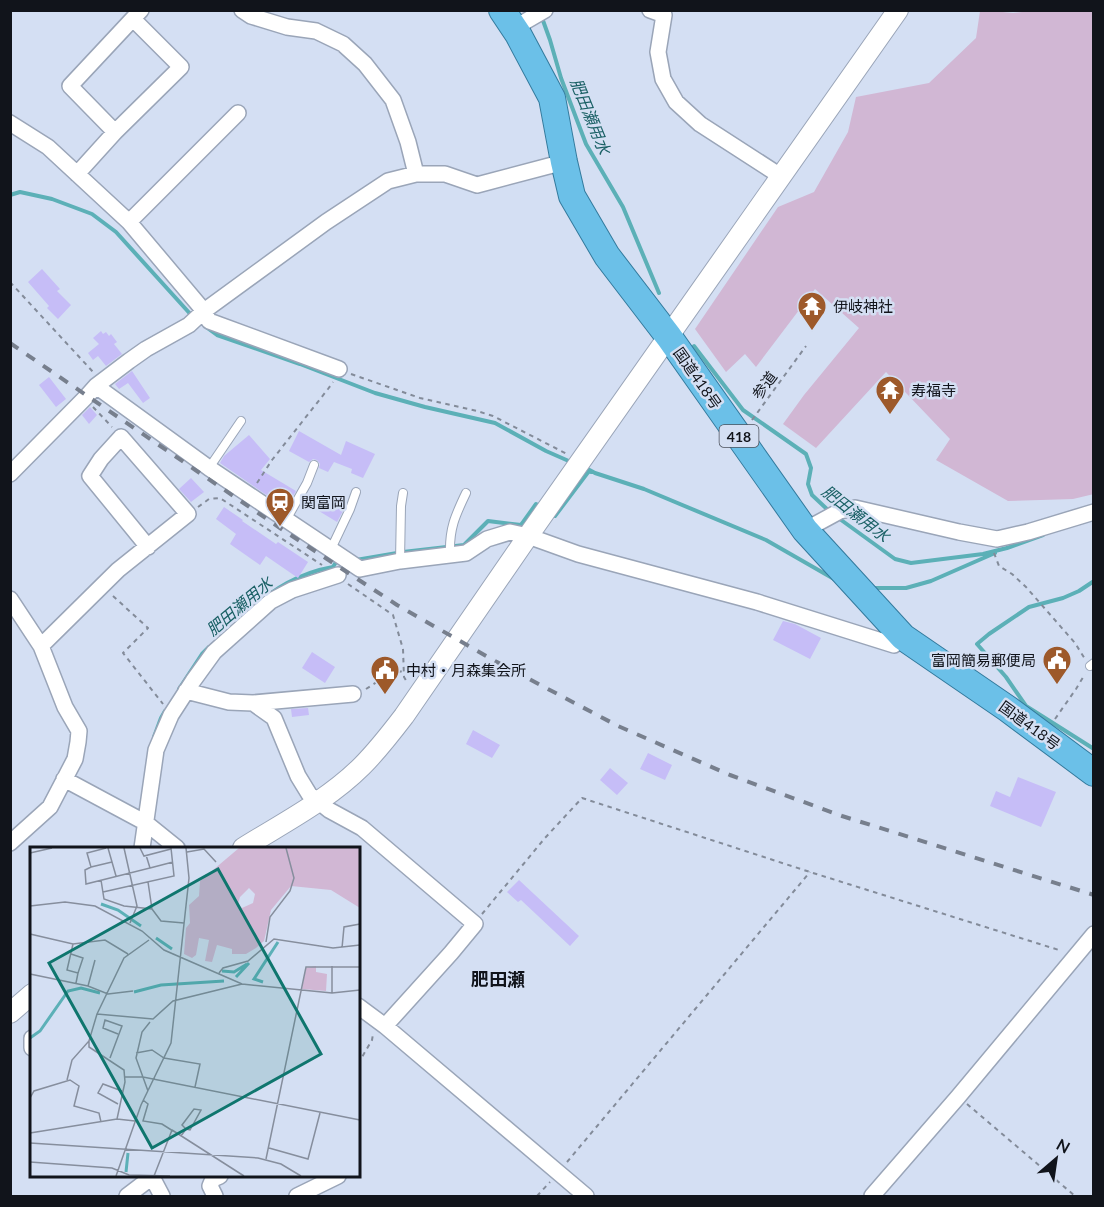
<svg xmlns="http://www.w3.org/2000/svg" width="1104" height="1207" font-family="Lato,'Noto Sans JP',sans-serif">
	<rect width="100%" height="100%" fill="#d4dff3"/>
	<path fill="#d1b7d4" d="M1030,11h63l1,483 -21,5 -65,2 -72,-41 14,-21 -64,-67 -70,76 -33,-24 21,-29 55,-67 -44,-39 -59,78 -11,-13 -19,18 -31,-43 83,-122 36,-15 34,-60 8,-35 73,-14 47,-45 4,-27h12l21,2z"/>
	<g fill="none" stroke-linecap="round" stroke-linejoin="round">
		<path stroke="#5cb0b7" stroke-width="4" d="M541,15l9,25 11,38 25,66 37,63 36,86
			M10,195l10,-3 32,7 40,15 24,18 77,85
			M206,327l11,8 83,29 75,29 50,14 70,16 51,28 25,11
			M694,346l49,64 63,44 5,14 -3,16 4,11 17,16
			M584,467l11,6 49,16 122,51 68,39
			M552,514l3,2 34,-45 2,1
			M837,517l58,42 16,4 72,-9 24,-6
			M1007,548l36,-13
			M356,560l47,-8 61,-7 24,-24 33,4 15,-21 5,3
			M1094,581l-15,10 -16,7 -34,9 -40,27 -12,10 29,33 20,29 68,43
			M871,588h35l25,-7 64,-28
			M248,612c25,-23 51,-39 85,-45l3,-5h3
			M179,689l23,-35 7,-7
			M154,737l7,-19 4,-7"/>
	</g>
	<path fill="#c6bdf7" d="M42,269l18,20 -3,2 14,14 -13,14 -11,-11 2,-2 -21,-24z
		M101,331l2,3 3,-2 3,4 2,-2 6,8 -3,2 8,10 -16,12 -8,-10 -5,4 -5,-7 11,-9 -6,-6z
		M132,371l18,27 -7,5 -15,-20 -9,6 -4,-5z
		M49,377l17,22 -10,8 -17,-22z
		M90,407l7,8 -8,9 -7,-9z
		M299,431l42,24 5,-14 29,13 -12,24 -12,-5 1,-4 -18,-7 -6,10 -9,-4 1,-4 -3,-4 -4,-1 -4,3 -20,-11z
		M249,435l21,24 -9,11 35,21 -9,15 -22,-12 -45,-31 4,-7z
		M191,478l13,14 -13,10 -12,-13z
		M321,496l23,13 -7,13 -23,-14z
		M224,507l19,13 -1,1 34,23 2,-2 30,20 -10,16 -32,-22 -6,9 -30,-21 6,-10 -20,-15z
		M783,621l12,3 26,14 -11,21 -37,-19z
		M312,652l23,15 -10,16 -23,-15z
		M308,708l1,7 -17,2 -1,-8z
		M473,730l27,15 -8,13 -26,-14z
		M648,753l24,12 -7,15 -25,-11z
		M610,768l18,15 -11,12 -17,-15z
		M1018,777l38,15 -15,35 -51,-21 6,-15 14,6z
		M519,880l60,56 -9,10 -49,-46 -3,2 -11,-10z"/>
	<g fill="none" stroke-linecap="round" stroke-linejoin="round">
		<g stroke="#9aa5b8" stroke-width="10">
			<path id="service" d="M209,468l32,-47
				M286,520l21,-37 7,-18
				M331,549l19,-40 6,-17
				M450,555c-1,-26 5,-39 16,-62
				M400,561l1,-55 2,-13
				M1090,666l4,-3"/>
		</g>
		<g stroke="#9aa5b8" stroke-width="18">
			<path id="minor" d="M242,10l9,6 36,11 29,4 27,13 22,20 28,36 15,42 8,32
				M650,10l14,5 -6,37 5,27 13,23 24,22 82,53
				M514,28l31,-18
				M10,123l38,24 81,75 75,89 5,10 130,48
				M115,132l66,-65 -47,-47
				M77,174l38,-42 -45,-46 71,-76
				M129,222l109,-109
				M96,386l113,82 151,101 40,-8 66,-8 21,-14 23,-7 18,4 50,18 179,48 137,43 9,-8
				M10,474l78,-79 8,-9 33,-25 17,-12 43,-24 15,-14 122,-89 62,-41 28,-7h29l32,11 87,-23
				M805,530l35,-19 15,-3 104,24 38,7 31,-7 66,-20
				M10,599l31,47 24,61 14,24 -1,11 -3,17 -25,48 -40,36
				M41,646l77,-76 70,-56 -67,-77 -20,22 -11,17 58,71
				M186,691l43,11 24,1 21,15 24,58 11,18 20,16 33,18 113,96 -24,29 -66,73
				M253,703l100,-9
				M64,779l82,44 31,25
				M142,848l14,-98 15,-35 22,-34 21,-29 57,-51 21,-11 46,-15
				M358,1006l27,20 201,170
				M32,1038v10
				M152,1177l10,19
				M127,1196l25,-19
				M215,1196l-5,-10 3,-7 7,-3
				M297,1196l41,-20
				M872,1196l86,-99 136,-163"/>
		</g>
		<g stroke="#9aa5b8" stroke-width="22">
			<path id="tertiary" d="M243,848c40,-25 85,-48 119,-82 15,-15 29,-33 42,-50l124,-180 370,-526
				M10,1013l22,-19"/>
		</g>
		<g stroke="#337a9d" stroke-width="28">
			<path id="trunk" d="M502,10l16,24 34,64 12,64 8,34 35,60 62,81 136,193 98,107 105,72 86,64"/>
		</g>
		<path stroke="#838b99" stroke-width="2" stroke-dasharray="4.5 4.5" stroke-linecap="butt" d="M10,282l84,91
			M351,374l69,24 57,13 16,5 74,38
			M93,407l19,20
			M752,420l54,-74
			M257,483l15,-23 56,-71 5,-7
			M198,507l11,-8 11,-1 102,67
			M994,553l5,13 13,8 14,13 49,56 10,16
			M348,584l45,31 10,34 1,28 3,5
			M113,596l35,32 -25,25 40,51
			M366,689l23,-15 14,-3
			M1055,719l21,-30 9,-15
			M482,914l63,-76 37,-40 228,74 252,79
			M358,1064l14,-24 1,-6
			M967,1104l108,92
			M567,1162l243,-290
			M537,1196l13,-14"/>
		<use href="#service" stroke="#fff" stroke-width="8"/>
		<use href="#minor" stroke="#fff" stroke-width="15"/>
		<use href="#tertiary" stroke="#fff" stroke-width="20"/>
		<use href="#trunk" stroke="#6bc0e8" stroke-width="26"/>
		<path stroke="#777f8d" stroke-width="4" stroke-dasharray="10 10" stroke-linecap="butt" d="M10,343l270,185 117,77 98,56 123,65 112,49 112,41 252,79"/>
	</g>
	<defs>
		<g id="temple-pin" transform="scale(1.5)"><path d="M0 17L-7.5 6A9.5 9.5 0 1 1 7.5 6Z" fill="#9d592a" stroke="#d4dff3"/><path d="M0-6L5-2H3V0L6.5 2.5H4V6H1.5V3h-3V6H-4V2.5H-6.5L-3 0V-2H-5Z" fill="#fff"/></g>
		<g id="station-pin" transform="scale(1.5)"><path d="M0 17L-7.5 6A9.5 9.5 0 1 1 7.5 6Z" fill="#9d592a" stroke="#d4dff3"/><path d="M-3-6H3Q5-6 5-4V2Q5 4 3 4L4.5 6H3L1.5 4h-3L-3 6H-4.5L-3 4Q-5 4-5 2V-4Q-5-6-3-6ZM-3.5-4v3h7v-3ZM-3.5 1v1.5H-2V1ZM2 1v1.5H3.5V1Z" fill="#fff"/></g>
		<g id="civic-pin" transform="scale(1.5)"><path d="M0 17L-7.5 6A9.5 9.5 0 1 1 7.5 6Z" fill="#9d592a" stroke="#d4dff3"/><path d="M-.6-6.5H3V-4.5H.6V-3L4-1V1h2V6H-6V1h2V-1L-.6-3ZM-1.2 2.5V6h2.4V2.5Z" fill="#fff"/></g>
	</defs>
	<g fill-rule="evenodd">
		<use href="#temple-pin" x="812" y="306"/>
		<use href="#temple-pin" x="890" y="390"/>
		<use href="#station-pin" x="280" y="502"/>
		<use href="#civic-pin" x="1057" y="660"/>
		<use href="#civic-pin" x="385" y="670"/>
	</g>
	<g text-anchor="middle" dominant-baseline="central" stroke-width="5" stroke-linejoin="round" paint-order="stroke">
		<rect fill="#d4dff3" stroke="#4c515c" stroke-width="1.5" x="719.5" y="425" width="39" height="22" rx="4.5"/>
		<g font-size="14" font-weight="bold" fill="#11141b">
			<text x="739" y="436">418</text>
		</g>
		<g font-size="15" fill="#11141b" stroke="#d4dff3" text-anchor="start">
			<text x="833" y="306">伊岐神社</text>
			<text x="911" y="390">寿福寺</text>
			<text x="301" y="502">関富岡</text>
			<text x="1036" y="660" text-anchor="end">富岡簡易郵便局</text>
			<text x="406" y="670">中村・月森集会所</text>
		</g>
		<g font-size="15" fill="#11141b" stroke="#d4dff3">
			<text transform="translate(698 378) rotate(55)">国道418号</text>
			<text transform="translate(764 385) rotate(-53)">参道</text>
			<text transform="translate(1030 725) rotate(36)">国道418号</text>
		</g>
		<g font-size="16" font-style="italic" fill="#1a6065" stroke="#d4dff3">
			<text transform="translate(591 116) rotate(68)">肥田瀬用水</text>
			<text transform="translate(856 513) rotate(38)">肥田瀬用水</text>
			<text transform="translate(239 606) rotate(-40)">肥田瀬用水</text>
		</g>
		<g font-size="18" font-weight="bold" fill="#11141b" stroke="#d4dff3">
			<text x="498" y="979">肥田瀬</text>
		</g>
	</g>
	<g transform="translate(30 847)">
		<rect width="330" height="330" fill="#d4dff3"/>
		<path d="M209,1h121v60l-29,-18 -40,-4 -20,24 -7,31 -8,7 -10,6h-14v-5l-15,-4 -5,17 -7,-1 4,-21 -10,-2 -3,17 -4,3 -8,-4 2,-26 4,-5 -1,-18 10,-9 1,-15zM219,41l6,6 -2,9 -11,5 -4,-4 2,-7zM286,119v6l11,2 -1,17 -24,-2 4,-21z" fill="#d1b7d4" fill-rule="evenodd"/>
		<path fill="none" stroke="#5cb0b7" stroke-width="3" d="M71,57l17,6 23,16M126,91l16,11M192,124l12,1 13,-8M206,130l13,-14M233,135l-9,-3 24,-37M104,145l27,-7 63,-4M0,191l10,-7 28,-40 13,-3 19,5M96,325l2,-19"/>
		<path fill="none" stroke="#868e9d" stroke-width="1.5" d="M76,1l-19,5 4,14 -6,3 1,14 64,-16 -4,-13M78,1l8,28M94,1l13,58 -7,17M110,1l4,8 27,-7M157,5l17,-3 12,13M0,6l22,-5M61,20l21,-5M120,21l23,-6M71,33l3,19 20,7 28,3 9,12 23,2M118,35l4,27M73,45l71,-16 -3,-28M0,59l35,-4 30,4 47,25 22,19 78,34 90,9 28,-3M0,87l43,10 32,-4 23,14M236,95l4,-25 20,-26 4,-13 -8,-30M43,97l-6,26 11,3 -2,10M312,101l2,-21 16,-3M41,107l12,4 -5,15M189,126l4,-5 25,-7 26,-22 59,9 27,-3M0,127l58,12 20,8 25,-3M58,139l7,-26M302,146v-27M67,167l56,5 20,-18 69,-17M59,194v6l35,23 1,12 -8,37M106,206l16,-3 12,8 36,6 -5,23M80,211l12,-32 -17,-6 -2,8 15,6M95,230h18l217,43M37,233l5,-20 17,-19 8,-27 27,-56 25,-18M118,244l-12,-33 6,-26 8,-10M0,251l4,-7 36,-11 9,6 -5,20 25,7 2,9M113,253l5,4 -5,17 19,3 11,7M88,257l-20,-11 5,-9 19,7M142,283l72,46M0,286l87,-14 18,2M151,289l5,-7 -4,-4 12,-16 7,1 -11,20 -4,-1M0,296l228,15 23,6 20,12M239,301l39,11 12,-46M236,312l40,-192h54M0,315l82,6 17,7 41,1M86,329l25,-71 30,-62 18,-165 -3,-30M124,329l18,-46"/>
		<path fill="#0f766e" fill-opacity="0.15" stroke="#0f766e" stroke-width="3" d="M188,22l103,185 -169,94 -103,-185z"/>
		<rect width="330" height="330" fill="none" stroke="#11141b" stroke-width="3"/>
	</g>
	<rect width="1104" height="1207" fill="none" stroke="#11141b" stroke-width="24"/>
	<g transform="translate(1056 1159) rotate(29)" stroke="#d4dff3" stroke-width="4.5" paint-order="stroke">
	<path d="M0-4.5L10 22L0 15L-10 22Z" fill="#11141b"/>
	<text y="-9" font-size="16" font-weight="bold" text-anchor="middle" fill="#11141b">N</text>
	</g>
</svg>
